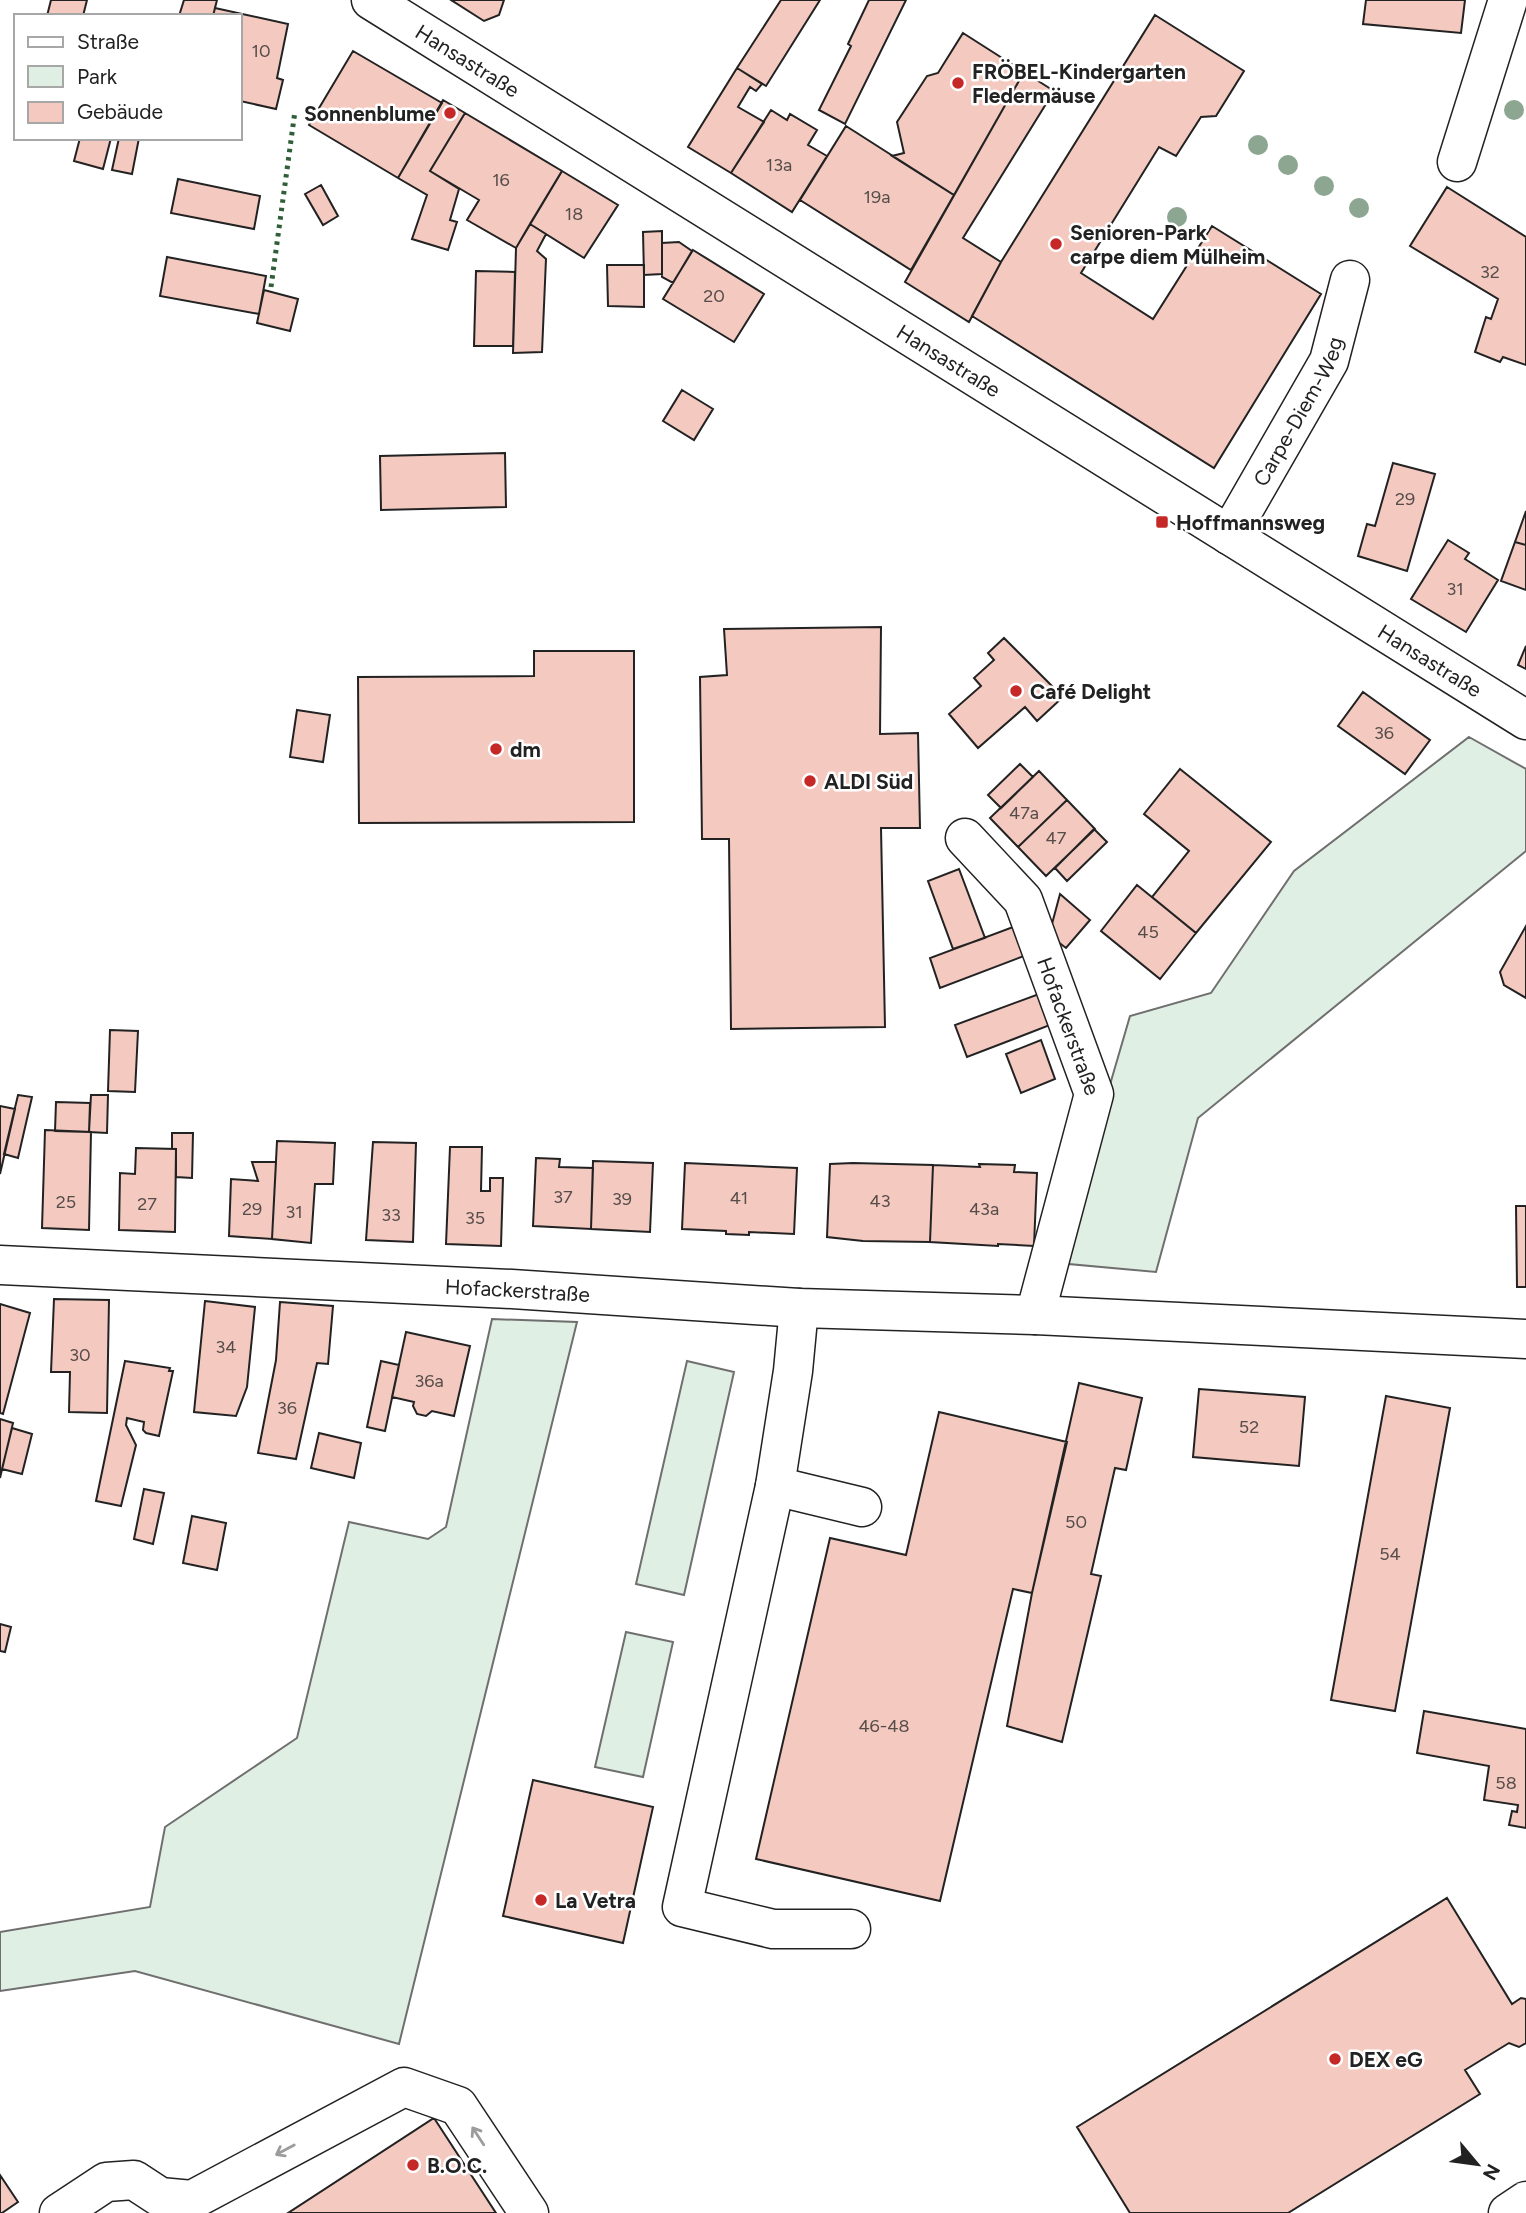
<svg xmlns="http://www.w3.org/2000/svg" width="1526" height="2213" font-family="Figtree,sans-serif">
	<rect width="100%" height="100%" fill="#fff"/>
	<path fill="#e0efe3" stroke="#6f6f6f" stroke-width="2" d="M1469,737l57,32v82l-328,267 -42,154 -98,-9 72,-247 81,-23 83,-122z
		M492,1319l85,3 -178,722 -264,-73 -135,20v-59l150,-25 15,-80 132,-89 52,-216 79,17 18,-12z
		M687,1361l47,11 -50,223 -48,-11z
		M626,1632l47,10 -30,135 -48,-10z"/>
	<path fill="#f3c9c0" stroke="#222" stroke-width="2" d="M51,0h36l-4,16h-36z
		M184,0h33l-4,16h-34z
		M451,0h53l-5,15 -15,6z
		M781,0h39l-54,86 -29,-18z
		M869,0h37l-61,124 -26,-14 32,-64 -3,-2z
		M1366,0h99l-4,33 -98,-9z
		M215,8l73,16 -11,54 6,2 -7,29 -36,-8v-85h-27z
		M1155,15l89,56 -28,45 -15,1 -25,39 -17,-9 -78,126 72,46 59,-93 109,68 -107,174 -242,-152 29,-54z
		M963,33l61,39 -70,123 -62,-39 12,-3 -7,-31 30,-46 11,-3z
		M353,51l89,52 -44,75 -89,-53z
		M737,68l25,16 -6,7 -6,-4 -12,20 26,15 -33,51 -43,-26z
		M1024,72l30,19 -91,147 38,24 -32,60 -64,-40z
		M443,100l22,13 -35,58 29,18 -9,31 7,2 -9,28 -36,-11 15,-44 -29,-17z
		M771,110l16,10 3,-6 27,16 -9,15 19,11 -35,56 -61,-39z
		M465,113l97,58 -46,77 -49,-28 12,-20 -49,-29z
		M846,126l108,69 -43,75 -111,-70z
		M80,138h31l-8,31 -29,-8z
		M119,138h20l-7,36 -20,-4z
		M562,171l56,34 -34,53 -54,-34z
		M178,179l82,17 -6,33 -83,-16z
		M321,185l17,31 -15,9 -18,-31z
		M1447,187l79,50v128l-23,-8 -3,5 -25,-10 11,-35 5,2 7,-20 -88,-53z
		M530,224l16,10 -9,17 9,8 -4,93 -29,1 3,-105z
		M662,231v43l-18,1 -1,-43z
		M679,242l13,9 -19,32 -11,-6v-34z
		M693,250l71,44 -30,48 -71,-43z
		M167,257l99,19 -7,38 -99,-18z
		M607,265h37v42l-36,-1z
		M476,271l39,1 -2,74h-39z
		M264,290l34,9 -8,32 -33,-8z
		M682,390l31,19 -19,31 -31,-19z
		M505,453l1,54 -125,3 -1,-54z
		M1393,463l42,11 -28,97 -49,-15 9,-32 8,2z
		M1526,511v34l-11,-3z
		M1448,540l21,13 -4,6 33,21 -32,52 -55,-33z
		M1515,542l11,3v45l-25,-9z
		M881,627l-1,107 38,-1 2,95h-39l4,199 -154,2 -2,-190h-27l-2,-162 27,-2 -3,-46z
		M1004,638l59,59 -26,24 -12,-14 -47,41 -29,-34 32,-28 -7,-8 20,-18 -6,-7z
		M1526,646v23l-8,-4z
		M534,651h100v171l-275,1 -1,-146 176,-1z
		M1363,692l67,48 -25,34 -67,-48z
		M297,710l33,5 -7,47 -33,-5z
		M1020,764l13,13 -32,31 -13,-13z
		M1180,769l91,73 -75,91 -44,-36 37,-46 -45,-37z
		M1039,771l28,29 -49,47 -28,-29z
		M1067,800l28,29 -49,47 -28,-29z
		M1094,829l13,13 -40,39 -12,-13z
		M959,869l26,69 -32,11 -25,-68z
		M1137,885l59,48 -36,46 -59,-48z
		M1060,894l30,26 -24,28 -17,-13z
		M1526,926v72l-22,-13 -4,-13z
		M1013,927l11,29 -84,32 -10,-30z
		M1039,994l11,31 -83,32 -12,-32z
		M110,1030l28,1 -3,61 -27,-1z
		M1041,1040l14,39 -34,14 -15,-39z
		M18,1095l14,2 -14,61 -14,-4z
		M91,1095h17l-1,38 -18,-1z
		M56,1102l34,1 -1,29 -34,-1z
		M0,1106l15,3 -15,65z
		M45,1130l46,2 -2,98 -47,-2z
		M172,1133h21l-1,45 -16,-1v-28h-4z
		M277,1141l58,2 -2,41h-18l-4,59 -39,-4z
		M373,1142l43,1 -3,99 -47,-2z
		M450,1147h32l-1,44h9v-13h13l-2,68 -55,-2z
		M136,1148l40,1 -1,83 -56,-2 1,-57 15,1z
		M536,1158l24,1 -1,8 34,1 -2,61 -58,-3z
		M593,1161l60,2 -3,69 -59,-3z
		M252,1162h24l-4,77 -43,-3 2,-57 27,2z
		M685,1163l112,5 -3,66 -45,-2v3l-23,-1v-3l-44,-2z
		M853,1163l80,2 -3,77 -67,-1 -36,-4 3,-73z
		M979,1164l36,1 -1,7 23,1 -3,73 -36,-2v2l-68,-4 3,-77 47,2z
		M1516,1206h10v81h-9z
		M54,1299l55,1 -2,113 -38,-1 1,-40h-19z
		M205,1301l50,6 -8,80 -11,29 -42,-4z
		M280,1302l53,4 -5,58 -11,-1 -21,96 -38,-6 18,-93z
		M0,1304l30,9 -27,101 -3,-1z
		M406,1332l64,14 -16,70 -22,-5 -6,5 -9,-2 -4,-8 1,-4 -22,-5z
		M125,1361l45,7 -1,3h4l-14,65 -13,-3 -3,-3 1,-8 -17,-4 -1,7 10,20 -15,61 -25,-5z
		M381,1361l18,4 -14,66 -18,-4z
		M1079,1383l63,15 -16,72 -11,-2 -24,106 10,2 -39,166 -55,-16 25,-133z
		M1199,1389l106,8 -6,69 -106,-9z
		M1386,1396l64,12 -55,303 -64,-11z
		M939,1412l128,30 -35,151 -19,-4 -73,312 -184,-42 74,-321 76,17z
		M0,1419l13,4 -13,55z
		M12,1428l20,6 -10,40 -20,-5z
		M319,1433l42,10 -7,35 -43,-10z
		M144,1489l20,4 -11,51 -19,-5z
		M192,1516l34,7 -9,47 -34,-7z
		M0,1624l11,3 -6,25 -5,-1z
		M1424,1711l102,18v99l-17,-3 3,-14 5,1 1,-7 -34,-5 5,-34 -72,-13z
		M533,1780l120,27 -30,136 -120,-27z
		M1447,1898l65,106 9,-6 5,1v44l-7,4 -10,-4 -44,27 15,24 -192,119h-158l-53,-86z
		M434,2118l62,95h-208z
		M0,2175l18,27 -16,11h-2z"/>
	<g fill="none" stroke-linecap="round" stroke-linejoin="round">
		<g stroke="#222" stroke-width="41">
			<g id="minor">
				<path id="s1" d="M371,0l1155,720"/>
				<path d="M1457,162l51,-162"/>
				<path id="s2" d="M1229,535l100,-174 21,-81"/>
				<path id="s3" d="M965,838l58,62 71,194 -59,221"/>
				<path id="s4" d="M0,1265l512,24 287,19 236,7 491,24"/>
				<path d="M799,1308l-6,63 -18,115 87,21"/>
				<path d="M775,1486l-93,421 91,22h78"/>
				<path d="M59,2213l47,-31 28,-2 26,17 32,3 212,-113 54,19 71,107"/>
			</g>
		</g>
		<g stroke="#222" stroke-width="41">
			<path id="major" d="M1508,2213l18,-12"/>
		</g>
		<use href="#minor" stroke="#fff" stroke-width="38"/>
		<use href="#major" stroke="#fff" stroke-width="38"/>
		<path stroke="#2f5e38" stroke-width="5" stroke-dasharray="3.5 5" stroke-linecap="butt" d="M271,287l24,-176"/>
	</g>
	<g fill="#8da692">
		<circle cx="1514" cy="110" r="10"/>
		<circle cx="1258" cy="145" r="10"/>
		<circle cx="1288" cy="165" r="10"/>
		<circle cx="1324" cy="186" r="10"/>
		<circle cx="1359" cy="208" r="10"/>
		<circle cx="1177" cy="217" r="10"/>
	</g>
	<defs><path id="oneway-shaft" d="M-6 0H5M1.5-3L5.5 0L1.5 3" fill="none" stroke-width="1.6" stroke-linecap="round" stroke-linejoin="round" transform="scale(1.75)"/></defs>
	<g stroke="#9c9c9c">
		<use href="#oneway-shaft" transform="translate(478 2136) rotate(-123)"/>
		<use href="#oneway-shaft" transform="translate(285 2150) rotate(152)"/>
	</g>
	<g fill="#c62828" stroke="#fff" stroke-width="2.5">
		<circle cx="958" cy="83" r="7"/>
		<circle cx="450" cy="113" r="7"/>
		<circle cx="1056" cy="244" r="7"/>
		<rect x="1155" y="515" width="14" height="14" rx="3.5"/>
		<circle cx="1016" cy="691" r="7"/>
		<circle cx="496" cy="749" r="7"/>
		<circle cx="810" cy="781" r="7"/>
		<circle cx="541" cy="1900" r="7"/>
		<circle cx="1335" cy="2059" r="7"/>
		<circle cx="413" cy="2165" r="7"/>
	</g>
	<g text-anchor="middle" dominant-baseline="central" stroke-width="5" stroke-linejoin="round" paint-order="stroke">
		<g font-size="18" fill="#564c4a">
			<text x="261" y="51">10</text>
			<text x="779" y="165">13a</text>
			<text x="501" y="180">16</text>
			<text x="877" y="197">19a</text>
			<text x="574" y="214">18</text>
			<text x="1490" y="272">32</text>
			<text x="714" y="296">20</text>
			<text x="1405" y="499">29</text>
			<text x="1455" y="589">31</text>
			<text x="1384" y="733">36</text>
			<text x="1024" y="813">47a</text>
			<text x="1056" y="838">47</text>
			<text x="1148" y="932">45</text>
			<text x="563" y="1197">37</text>
			<text x="739" y="1198">41</text>
			<text x="622" y="1199">39</text>
			<text x="880" y="1201">43</text>
			<text x="66" y="1202">25</text>
			<text x="147" y="1204">27</text>
			<text x="252" y="1209">29</text>
			<text x="984" y="1209">43a</text>
			<text x="294" y="1212">31</text>
			<text x="391" y="1215">33</text>
			<text x="475" y="1218">35</text>
			<text x="226" y="1347">34</text>
			<text x="80" y="1355">30</text>
			<text x="429" y="1381">36a</text>
			<text x="287" y="1408">36</text>
			<text x="1249" y="1427">52</text>
			<text x="1076" y="1522">50</text>
			<text x="1390" y="1554">54</text>
			<text x="884" y="1726">46-48</text>
			<text x="1506" y="1783">58</text>
		</g>
		<g font-size="21" fill="#222" stroke="#fff">
			<text stroke="none"><textPath href="#s1" startOffset="114">Hansastraße</textPath></text>
			<text stroke="none"><textPath href="#s1" startOffset="681">Hansastraße</textPath></text>
			<text stroke="none"><textPath href="#s2" startOffset="142">Carpe-Diem-Weg</textPath></text>
			<text stroke="none"><textPath href="#s1" startOffset="1248">Hansastraße</textPath></text>
			<text stroke="none"><textPath href="#s3" startOffset="219">Hofackerstraße</textPath></text>
			<text stroke="none"><textPath href="#s4" startOffset="518">Hofackerstraße</textPath></text>
		</g>
		<g font-size="21" font-weight="bold" fill="#222" stroke="#fff" text-anchor="start">
			<text x="972" y="71">FRÖBEL-Kindergarten<tspan x="972" dy="24">Fledermäuse</tspan></text>
			<text x="436" y="113" text-anchor="end">Sonnenblume</text>
			<text x="1070" y="232">Senioren-Park<tspan x="1070" dy="24">carpe diem Mülheim</tspan></text>
			<text x="1176" y="522">Hoffmannsweg</text>
			<text x="1030" y="691">Café Delight</text>
			<text x="510" y="749">dm</text>
			<text x="824" y="781">ALDI Süd</text>
			<text x="555" y="1900">La Vetra</text>
			<text x="1349" y="2059">DEX eG</text>
			<text x="427" y="2165">B.O.C.</text>
		</g>
	</g>
	<rect x="14" y="14" width="228" height="126" fill="#ffffff" stroke="#a7a7a7" stroke-width="2"/>
	<rect x="28" y="37" width="35" height="10" fill="#ffffff" stroke="#a7a7a7" stroke-width="2"/>
	<text x="77" y="49" font-size="21" fill="#222222">Straße</text>
	<rect x="28" y="66" width="35" height="21" fill="#e0efe3" stroke="#a7a7a7" stroke-width="2"/>
	<text x="77" y="84" font-size="21" fill="#222222">Park</text>
	<rect x="28" y="102" width="35" height="21" fill="#f3c9c0" stroke="#a7a7a7" stroke-width="2"/>
	<text x="77" y="119" font-size="21" fill="#222222">Gebäude</text>
	<g transform="translate(1477 2164) rotate(119)" stroke="#ffffff" stroke-width="5" paint-order="stroke">
	<path d="M0-5L12 26L0 18L-12 26Z" fill="#222222"/>
	<text y="-10" font-size="19" font-weight="bold" text-anchor="middle" fill="#222222">N</text>
	</g>
</svg>
